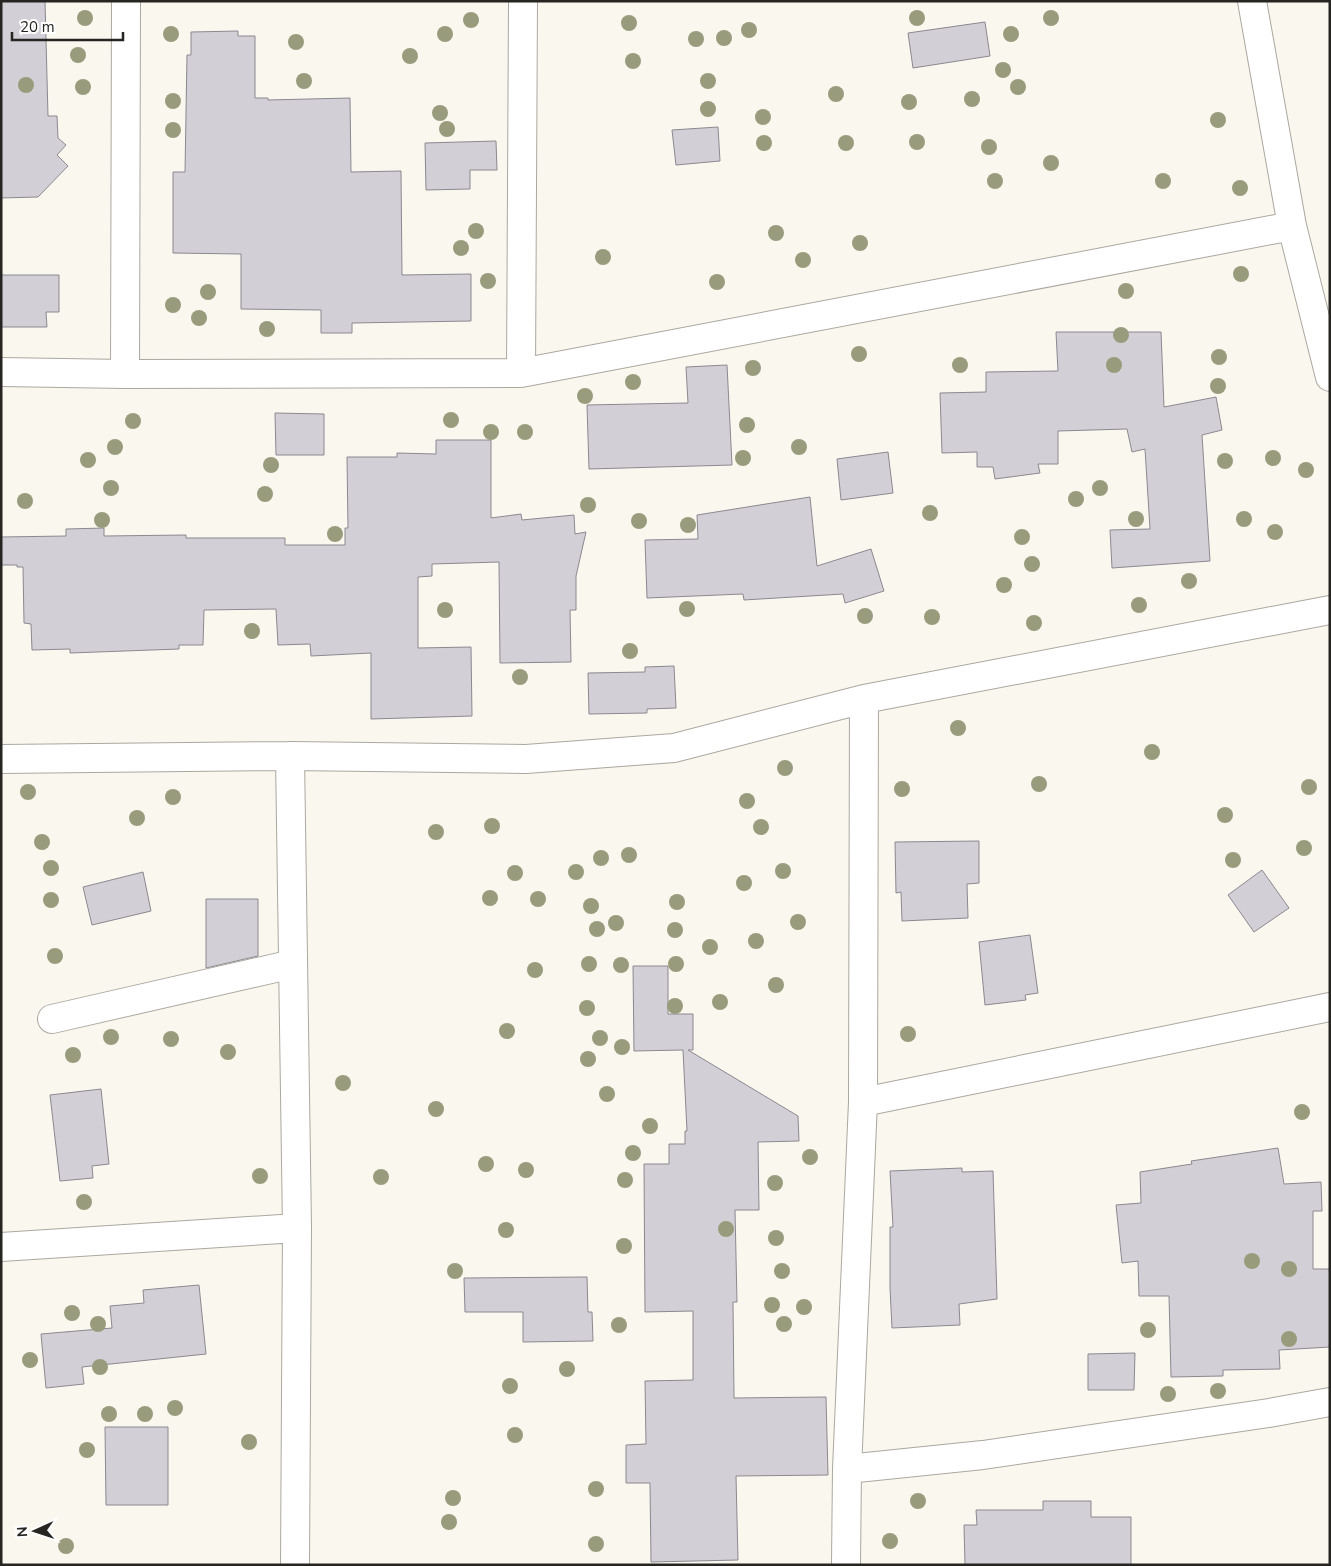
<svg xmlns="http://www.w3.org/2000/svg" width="1331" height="1566" font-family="'Nunito Sans',sans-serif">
	<rect width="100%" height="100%" fill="#faf7ef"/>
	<path fill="#d2cfd7" stroke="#8c8890" d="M1,1h44l3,115h9l1,22 8,7 -9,10 11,11 -30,31 -37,1z
		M985,22l5,34 -77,12 -5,-35z
		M238,31v5h17v62h13v2l82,-2 1,74 50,-1 1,104 69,-1v47l-119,2v10h-31v-23l-80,-1v-55l-68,-1v-81h12l2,-117h4v-23z
		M718,127l2,34 -44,4 -4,-35z
		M496,141l1,29h-27v19l-44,1 -1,-47z
		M1,275h58v37h-13l1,15h-46z
		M1056,332h105l3,75 52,-10 6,33 -20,5 8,126 -98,7 -2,-38 40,-1 -5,-80 -13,3 -5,-23 -69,2v33h-20l2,9 -45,6 -2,-12h-16v-15l-35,1 -2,-60 46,-1v-20l72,-1z
		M727,365l5,100 -143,4 -2,-64 101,-2 -2,-36z
		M275,413l49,1v41h-48z
		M436,440h55v78l30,-4 1,6 52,-5 1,19 11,-2 -10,44v34h-6l1,52 -71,1 -1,-101 -67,2v12l-14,1v71l53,-1 1,69 -101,3v-66l-60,3 -1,-12 -32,1 -2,-36 -72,1 -1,35h-24v4l-109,4v-4l-38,1 -1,-26 -7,-1 -1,-56h-6v-2h-16v-28l65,-1v-7l38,-1v8l82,-1v3h99v7h60v-17h3l-1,-71h50v-4l39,1z
		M888,452l5,41 -52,7 -4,-41z
		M810,497l7,69 54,-17 13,42 -39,12 -2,-9 -99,6 -1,-6 -96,4 -2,-58 53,-1 -1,-24z
		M674,666l2,42 -29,1v4l-58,1 -1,-41 57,-1v-5z
		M979,841v42l-12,1 1,34 -66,3 -1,-29 -5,1 -1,-51z
		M1262,870l27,38 -35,24 -26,-37z
		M143,872l8,39 -59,14 -9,-38z
		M206,899h52v57l-52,12z
		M1030,935l8,58 -13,2 1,5 -41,5 -6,-63z
		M633,966h35v48h25v36h-5l110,66 1,25 -41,1 1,68h-24l2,92h-4l1,96 92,-1 2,78 -92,1 2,84 -87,2 -1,-79h-24v-38l20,-1 -1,-63 48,-1v-69l-48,1 -1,-148h25v-20h16v-13h2l-4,-81 -49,1z
		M101,1089l8,75 -17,2 1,12 -33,3 -10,-86z
		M1278,1148l6,36 37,-2 1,29h-9v58h17v78l-51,3 1,19 -57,1v6l-52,1 -2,-81h-30l-1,-35 -16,2 -6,-58 25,-2 -1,-31 52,-8 -1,-3z
		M962,1168v4l31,-1 4,128 -38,5 1,21 -68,3 -2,-40v-61h3l-3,-56z
		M587,1277l1,35h4l1,29 -70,1v-30h-58l-1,-34z
		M199,1285l7,69 -124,13 2,17 -38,4 -5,-54 71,-6 -2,-22 34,-3 -1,-13z
		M1135,1353l-1,37h-46v-36z
		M105,1427h63v78h-62z
		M1043,1501h48v16h40v48h-166l-1,-40h13l-1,-15h67z"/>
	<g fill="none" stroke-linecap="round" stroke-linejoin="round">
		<g stroke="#aba8a0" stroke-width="30">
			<path id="street" d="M1252,1l40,225 38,151
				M1,372l124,2 396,-1 771,-147
				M521,373l2,-372
				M125,374l1,-373
				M864,699l-1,403 -16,367 136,-14 286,-42 61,-11
				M290,756l7,472 -2,337
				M1,759l289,-3 236,3 148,-11 190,-49 466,-89
				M52,1019l241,-55
				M863,1102l467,-95
				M1,1247l296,-19
				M846,1565l1,-96"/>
		</g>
		<use href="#street" stroke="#fff" stroke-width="28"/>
	</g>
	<g fill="#999c7c">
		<circle cx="85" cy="18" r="8"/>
		<circle cx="917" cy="18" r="8"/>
		<circle cx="1051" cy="18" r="8"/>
		<circle cx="471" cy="20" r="8"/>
		<circle cx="629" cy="23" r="8"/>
		<circle cx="749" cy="30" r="8"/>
		<circle cx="171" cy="34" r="8"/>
		<circle cx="445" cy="34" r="8"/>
		<circle cx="1011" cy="34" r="8"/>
		<circle cx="724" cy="38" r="8"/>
		<circle cx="696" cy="39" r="8"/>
		<circle cx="296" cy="42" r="8"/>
		<circle cx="78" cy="55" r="8"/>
		<circle cx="410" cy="56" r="8"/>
		<circle cx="633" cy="61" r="8"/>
		<circle cx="1003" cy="70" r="8"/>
		<circle cx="304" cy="81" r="8"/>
		<circle cx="708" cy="81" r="8"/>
		<circle cx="26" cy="85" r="8"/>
		<circle cx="83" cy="87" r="8"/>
		<circle cx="1018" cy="87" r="8"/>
		<circle cx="836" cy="94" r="8"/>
		<circle cx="972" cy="99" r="8"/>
		<circle cx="173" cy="101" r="8"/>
		<circle cx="909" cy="102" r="8"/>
		<circle cx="708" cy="109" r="8"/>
		<circle cx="440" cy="113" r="8"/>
		<circle cx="763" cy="117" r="8"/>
		<circle cx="1218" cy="120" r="8"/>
		<circle cx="447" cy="129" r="8"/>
		<circle cx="173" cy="130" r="8"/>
		<circle cx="917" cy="142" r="8"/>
		<circle cx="764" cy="143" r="8"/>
		<circle cx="846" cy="143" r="8"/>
		<circle cx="989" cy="147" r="8"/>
		<circle cx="1051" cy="163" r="8"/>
		<circle cx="995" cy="181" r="8"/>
		<circle cx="1163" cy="181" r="8"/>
		<circle cx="1240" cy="188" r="8"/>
		<circle cx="476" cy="231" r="8"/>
		<circle cx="776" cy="233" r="8"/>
		<circle cx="860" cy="243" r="8"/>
		<circle cx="461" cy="248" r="8"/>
		<circle cx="603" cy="257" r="8"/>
		<circle cx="803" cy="260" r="8"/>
		<circle cx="1241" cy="274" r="8"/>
		<circle cx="488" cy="281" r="8"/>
		<circle cx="717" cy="282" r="8"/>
		<circle cx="1126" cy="291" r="8"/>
		<circle cx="208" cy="292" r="8"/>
		<circle cx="173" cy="305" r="8"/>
		<circle cx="199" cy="318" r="8"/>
		<circle cx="267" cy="329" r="8"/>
		<circle cx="1121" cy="335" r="8"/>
		<circle cx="859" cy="354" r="8"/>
		<circle cx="1219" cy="357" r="8"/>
		<circle cx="960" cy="365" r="8"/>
		<circle cx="1114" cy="365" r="8"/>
		<circle cx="753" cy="368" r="8"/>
		<circle cx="633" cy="382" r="8"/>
		<circle cx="1218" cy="386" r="8"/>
		<circle cx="585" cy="396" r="8"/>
		<circle cx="451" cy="420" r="8"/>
		<circle cx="133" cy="421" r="8"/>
		<circle cx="747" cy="425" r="8"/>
		<circle cx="491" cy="432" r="8"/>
		<circle cx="525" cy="432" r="8"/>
		<circle cx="115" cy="447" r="8"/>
		<circle cx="799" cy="447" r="8"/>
		<circle cx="743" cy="458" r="8"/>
		<circle cx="1273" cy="458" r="8"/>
		<circle cx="88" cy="460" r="8"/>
		<circle cx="1225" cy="461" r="8"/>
		<circle cx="271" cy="465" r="8"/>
		<circle cx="1306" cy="470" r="8"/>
		<circle cx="111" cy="488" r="8"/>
		<circle cx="1100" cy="488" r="8"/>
		<circle cx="265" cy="494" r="8"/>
		<circle cx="1076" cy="499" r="8"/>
		<circle cx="25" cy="501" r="8"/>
		<circle cx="588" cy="505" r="8"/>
		<circle cx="930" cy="513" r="8"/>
		<circle cx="1136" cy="519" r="8"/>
		<circle cx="1244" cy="519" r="8"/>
		<circle cx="102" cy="520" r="8"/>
		<circle cx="639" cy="521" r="8"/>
		<circle cx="688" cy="525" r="8"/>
		<circle cx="1275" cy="532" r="8"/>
		<circle cx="335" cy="534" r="8"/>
		<circle cx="1022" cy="537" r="8"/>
		<circle cx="1032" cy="564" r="8"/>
		<circle cx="1189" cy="581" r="8"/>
		<circle cx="1004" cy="585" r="8"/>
		<circle cx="1139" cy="605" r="8"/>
		<circle cx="687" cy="609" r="8"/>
		<circle cx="445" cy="610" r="8"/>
		<circle cx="865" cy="616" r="8"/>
		<circle cx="932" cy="617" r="8"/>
		<circle cx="1034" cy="623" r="8"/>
		<circle cx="252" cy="631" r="8"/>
		<circle cx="630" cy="651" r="8"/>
		<circle cx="520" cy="677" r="8"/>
		<circle cx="958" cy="728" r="8"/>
		<circle cx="1152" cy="752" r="8"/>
		<circle cx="785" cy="768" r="8"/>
		<circle cx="1039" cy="784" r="8"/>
		<circle cx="1309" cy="787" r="8"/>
		<circle cx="902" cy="789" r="8"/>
		<circle cx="28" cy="792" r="8"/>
		<circle cx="173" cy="797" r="8"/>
		<circle cx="747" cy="801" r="8"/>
		<circle cx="1225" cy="815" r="8"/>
		<circle cx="137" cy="818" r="8"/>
		<circle cx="492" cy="826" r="8"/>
		<circle cx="761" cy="827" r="8"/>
		<circle cx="436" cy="832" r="8"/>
		<circle cx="42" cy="842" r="8"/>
		<circle cx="1304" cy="848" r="8"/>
		<circle cx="629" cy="855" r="8"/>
		<circle cx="601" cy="858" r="8"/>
		<circle cx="1233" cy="860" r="8"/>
		<circle cx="51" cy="868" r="8"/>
		<circle cx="783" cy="871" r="8"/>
		<circle cx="576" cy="872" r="8"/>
		<circle cx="515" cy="873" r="8"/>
		<circle cx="744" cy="883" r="8"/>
		<circle cx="490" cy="898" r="8"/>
		<circle cx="538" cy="899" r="8"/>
		<circle cx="51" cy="900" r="8"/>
		<circle cx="677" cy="902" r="8"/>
		<circle cx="591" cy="906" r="8"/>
		<circle cx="798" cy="922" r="8"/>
		<circle cx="616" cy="923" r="8"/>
		<circle cx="597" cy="929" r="8"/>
		<circle cx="675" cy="930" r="8"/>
		<circle cx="756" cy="941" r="8"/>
		<circle cx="710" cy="947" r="8"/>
		<circle cx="55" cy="956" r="8"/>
		<circle cx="589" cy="964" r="8"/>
		<circle cx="676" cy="964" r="8"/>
		<circle cx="621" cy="965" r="8"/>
		<circle cx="535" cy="970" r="8"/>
		<circle cx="776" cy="985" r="8"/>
		<circle cx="720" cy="1002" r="8"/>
		<circle cx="675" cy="1006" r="8"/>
		<circle cx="587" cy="1008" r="8"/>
		<circle cx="507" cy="1031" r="8"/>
		<circle cx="908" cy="1034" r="8"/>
		<circle cx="111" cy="1037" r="8"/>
		<circle cx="600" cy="1038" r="8"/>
		<circle cx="171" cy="1039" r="8"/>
		<circle cx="622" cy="1047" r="8"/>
		<circle cx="228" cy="1052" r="8"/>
		<circle cx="73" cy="1055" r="8"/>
		<circle cx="588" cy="1059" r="8"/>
		<circle cx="343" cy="1083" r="8"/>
		<circle cx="607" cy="1094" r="8"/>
		<circle cx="436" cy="1109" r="8"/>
		<circle cx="1302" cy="1112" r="8"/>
		<circle cx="650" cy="1126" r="8"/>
		<circle cx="633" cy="1153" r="8"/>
		<circle cx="810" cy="1157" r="8"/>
		<circle cx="486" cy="1164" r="8"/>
		<circle cx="526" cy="1170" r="8"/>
		<circle cx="260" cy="1176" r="8"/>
		<circle cx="381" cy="1177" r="8"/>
		<circle cx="625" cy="1180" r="8"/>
		<circle cx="775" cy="1183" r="8"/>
		<circle cx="84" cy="1202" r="8"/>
		<circle cx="726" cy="1229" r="8"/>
		<circle cx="506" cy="1230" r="8"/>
		<circle cx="776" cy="1238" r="8"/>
		<circle cx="624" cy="1246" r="8"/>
		<circle cx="1252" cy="1261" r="8"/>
		<circle cx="1289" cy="1269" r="8"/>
		<circle cx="455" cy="1271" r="8"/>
		<circle cx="782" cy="1271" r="8"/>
		<circle cx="772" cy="1305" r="8"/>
		<circle cx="804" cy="1307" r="8"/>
		<circle cx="72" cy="1313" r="8"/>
		<circle cx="98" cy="1324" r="8"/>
		<circle cx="784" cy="1324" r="8"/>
		<circle cx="619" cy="1325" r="8"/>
		<circle cx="1148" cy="1330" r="8"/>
		<circle cx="1289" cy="1339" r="8"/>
		<circle cx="30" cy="1360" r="8"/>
		<circle cx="100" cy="1367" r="8"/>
		<circle cx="567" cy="1369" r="8"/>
		<circle cx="510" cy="1386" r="8"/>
		<circle cx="1218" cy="1391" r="8"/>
		<circle cx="1168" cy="1394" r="8"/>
		<circle cx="175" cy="1408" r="8"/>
		<circle cx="109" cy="1414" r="8"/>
		<circle cx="145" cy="1414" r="8"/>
		<circle cx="515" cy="1435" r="8"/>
		<circle cx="249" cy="1442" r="8"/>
		<circle cx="87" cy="1450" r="8"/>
		<circle cx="596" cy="1489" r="8"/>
		<circle cx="453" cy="1498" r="8"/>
		<circle cx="918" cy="1501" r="8"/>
		<circle cx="449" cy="1522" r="8"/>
		<circle cx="890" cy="1541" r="8"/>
		<circle cx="596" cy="1544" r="8"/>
		<circle cx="66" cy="1546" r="8"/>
	</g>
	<rect width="1331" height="1566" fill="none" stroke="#262522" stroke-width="5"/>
	<g transform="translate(35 1531) rotate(267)" stroke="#ffffff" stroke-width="4" paint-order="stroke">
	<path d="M0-4L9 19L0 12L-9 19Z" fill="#262522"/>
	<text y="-8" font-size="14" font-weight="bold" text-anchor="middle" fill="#262522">N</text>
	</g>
	<path d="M12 32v8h111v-8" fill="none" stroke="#262522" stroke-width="2.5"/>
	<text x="20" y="32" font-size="15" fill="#262522" stroke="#ffffff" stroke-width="4" paint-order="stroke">20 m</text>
</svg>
